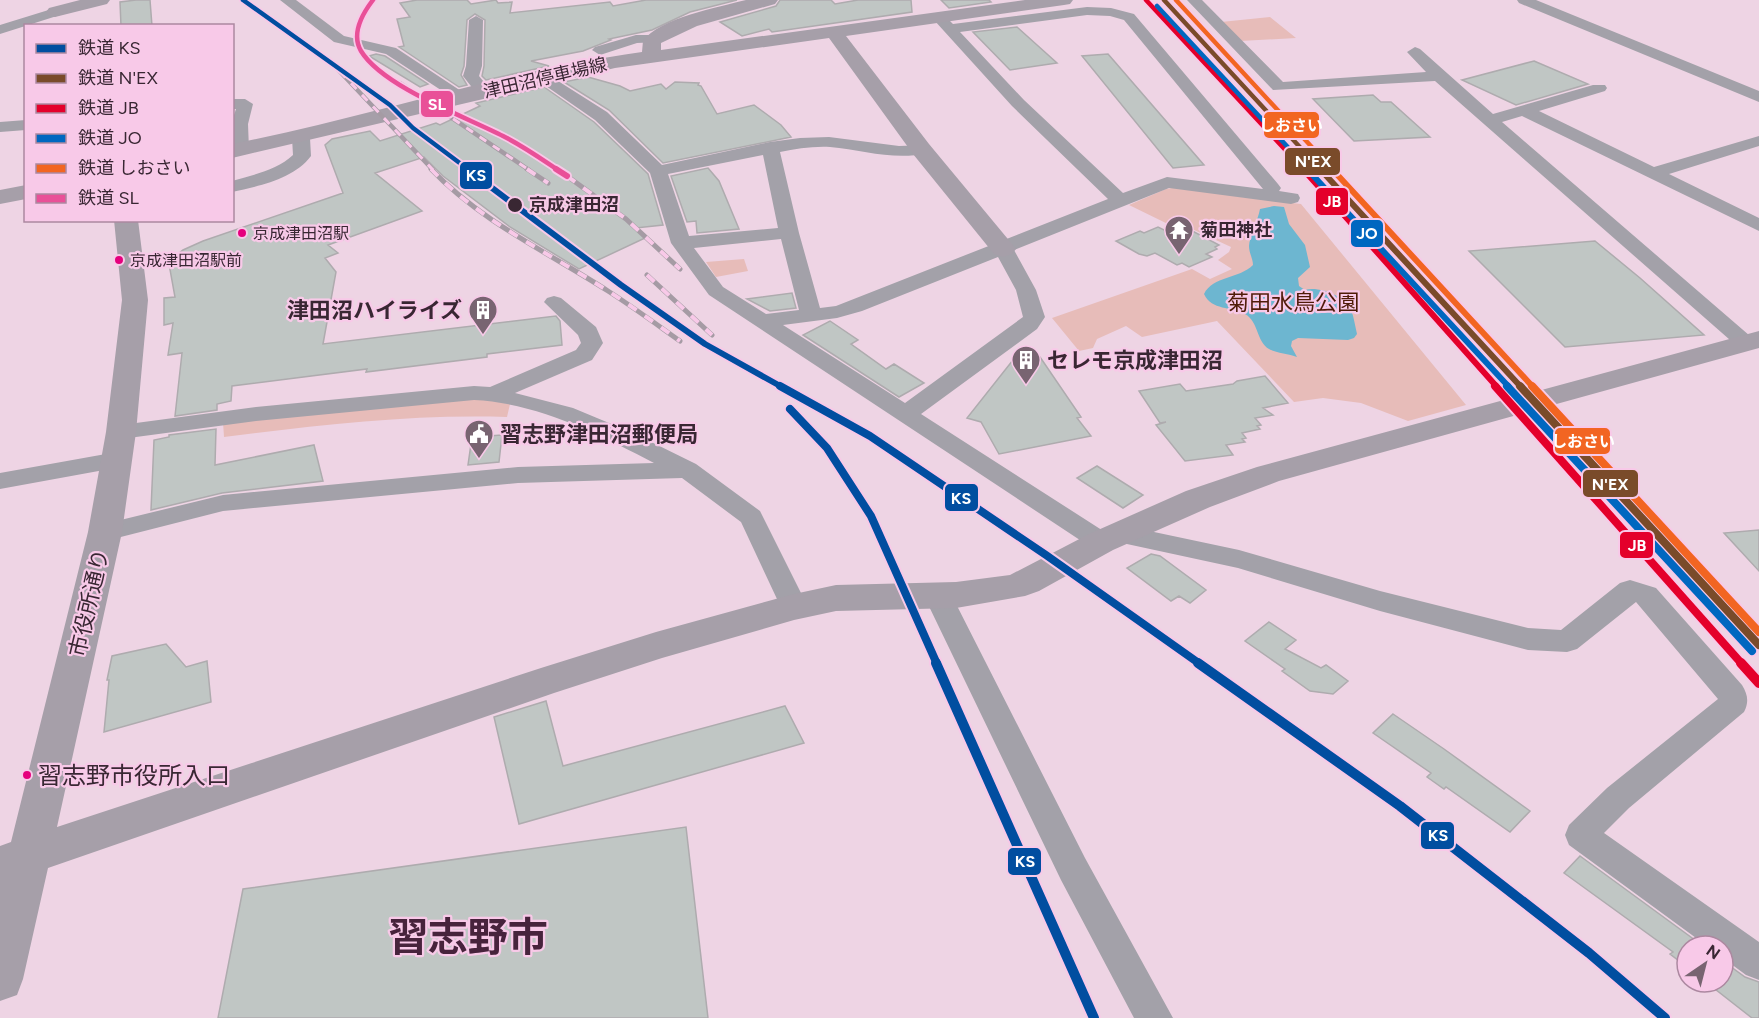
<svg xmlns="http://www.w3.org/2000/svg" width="1759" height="1018" font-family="Figtree,'Noto Sans JP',sans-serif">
	<rect width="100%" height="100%" fill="#eed4e4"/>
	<path fill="#e7bcb9" d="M1270,17l26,21 -56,3 -19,-19z
		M1184,186l57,11 60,7 165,201 -58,16 -47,-18 -38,-5 -29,4 -77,-81 -75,16 -16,-11 -29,13 -4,9 -14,3 -27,-33 140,-49 18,10 22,-10 -14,-9 11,-8 2,-5 -52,-24 -7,3 -43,-21 37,-16z
		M744,259l4,12 -32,6 -10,-15z
		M470,397l40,7 -3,13c-95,-3 -188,8 -283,20l-1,-15z"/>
	<path fill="#6db6d0" d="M1274,206l10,1 5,17 16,21 5,22 -12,11 1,8 6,4c14,-4 40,6 46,20 3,7 4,16 6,24l-3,4 -6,2 -50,-2 -6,3 -1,5 6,11c-8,-3 -21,-4 -28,-8 -13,-8 -10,-27 -24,-35 -14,-8 -33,-3 -41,-20 9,-18 35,-15 49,-29 0,-6 -4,-12 -4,-19 0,-8 9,-26 11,-37z"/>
	<path fill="#c0c6c4" stroke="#aeabae" stroke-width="1.5" d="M136,0h14l2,26h-31l-1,-24z
		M417,0h50l4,4 25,-4 2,3 14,-1 -2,11 100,-11 3,4 33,-6h91l-47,12 -38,18 -43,9 2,1 -28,11 -52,10 18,5 -63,14 -4,-4 2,-10 1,-46 -10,-6 -8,6 -3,46 -3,9 6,10 -8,2 -60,-40 5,-1 -7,-27 13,-2 -10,-14z
		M780,0h51l4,4 23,-4h53l1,12 -140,20 -3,-3 -27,7 -22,-14 56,-16z
		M941,0h48l2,2 -42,6z
		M1017,27l40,36 -47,7 -37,-38z
		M376,54l9,2 43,28 -8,3 -51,-31z
		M1108,54l96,111 -31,3 -91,-112z
		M1534,61l54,23 -72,21 -54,-25z
		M588,77l32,9 10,5 31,-7 5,5 9,-7 24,1 -1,2 3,1 16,28 37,-9 27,20 10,12 -128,26 -54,-53 -45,-28z
		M544,87l50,35 54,52 15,51 -28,3 10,10 -66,31 -69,-42 -67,-51 -19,-19 -49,16 47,38 -94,34 10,8 -13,5 11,14 -13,72 233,-28 4,5 2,24 -75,9v3l-121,15 1,-3 -135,17 -1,15 -14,3v6l-42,6 7,-63 -14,2 5,-32 -9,2v-27l11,-1 -6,-33 5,-7 9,-7 20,-9 140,-48 -18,-48 7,-6 38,-8 10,10 56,-18 4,2 40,-19 -4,-3z
		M1373,95l8,7h10l39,35 -76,4 -41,-42z
		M708,168l11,13 20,48 -42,4 -1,-12 -9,1 -16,-46z
		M1179,224l40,21 -4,2 2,2 -11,5 6,3 -23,10 -7,-4 -5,2 -22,-12 -8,3 -8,-2 -23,-13 24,-10 4,2 14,-6 6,3z
		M1595,241l45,37 64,57 -139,12 -96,-96z
		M792,293l4,15 -26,3 -23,-12z
		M830,321l28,19 -7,4 35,25 8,-5 30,19 -25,14 -96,-62z
		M1040,357l41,60 -4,1 14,18 -92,18 -18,-32 -14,-4 46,-58z
		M1265,376l23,27 -25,5 10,7 -18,3 6,7 -4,1 3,3 -18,4 4,5 -4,1 3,3 -19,3 7,10 -48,6 -29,-36 10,-3 -6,1 -21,-32 41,-7 6,7 47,-7 4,-3z
		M216,429l-1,36 99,-20 9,36 -101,12 -71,17 3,-70 15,-3v-2z
		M502,435l-3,27 -31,3 4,-28z
		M1097,466l46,29 -20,13 -46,-30z
		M1759,530v41l-35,-38z
		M1151,554l9,2 46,34 -16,13 -11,-7 -8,5 -44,-33z
		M1269,622l27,18 -11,9 36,19 5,-3 22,16 -15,13 -23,-3 -28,-20 3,-2 -40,-28z
		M166,644l20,23 21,-6 4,41 -107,30 5,-52h-2l5,-24z
		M546,701l17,65 222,-60 19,37 -285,81 -25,-107z
		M1393,714l51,35 86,62 -20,21 -64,-45 -2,2 -17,-12 4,-4 -58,-40z
		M686,827l22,191h-490l25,-129z
		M1580,856l123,90h-16v21l-17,-13 3,-2 -109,-79z
		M1723,961l22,16 14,5v36h-7l-46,-36h17z"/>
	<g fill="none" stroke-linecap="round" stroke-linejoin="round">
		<path fill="#a3a1a9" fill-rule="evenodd" d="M280,0h16l48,36 52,12 74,49 -2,3h-12l-70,-46 -52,-12z
			M1187,0h15l81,82 143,-10 -19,-20 8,-5 5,2 73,65 100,-29h12l2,3 -2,3 -66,20 115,56 105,-31v10l-90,28 90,44v13l-237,-115 -20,6 255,220 -3,5 -8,2 -8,-2 -303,-266 -162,9z
			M1517,0h19l223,91v11l-240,-99z
			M1087,7l24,1 23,6 144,170 3,4 -2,3 19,3 2,4 -2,4 -7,2 -122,-16 -155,62 22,40 9,27 -8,12 -116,85 187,120 4,-6 9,-3 118,25 141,41 148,37 33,2 59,-47 10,-3 26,8 86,97c6,10 7,17 2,27l-115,96 -25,25 155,109v38l-13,-5 -23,-17v-12h-16l-138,-101 -4,-10 4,-10 38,-37 111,-89 -82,-97 -59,47 -10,3 -39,-2 -148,-39 -142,-43 -125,-27 -3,7 -9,3 -9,-3 -383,-253 -38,-52 -21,-70 -55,-53 -62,-43 2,-3h12l60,38 55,53 108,-23 30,-4 29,-1 70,9 28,-1 3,4 -3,4c-32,8 -64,-3 -97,-6 -17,-1 -34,2 -50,5l19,81 21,75 16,-2 272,-107 -96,-93 -78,-86 7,-4 5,1 7,7zM1087,15l23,1 14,4 139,169 -96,-12 -44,16 -99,-93 -64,-68zM763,155l15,73 -89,8 -21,-62zM781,239l18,71 -33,4 -43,-27 -29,-39zM998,257l18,33 7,27 -118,86 -122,-78 54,-7 25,-7z
			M55,8l7,4 -2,3 -60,19v-9z
			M476,16l7,4 -1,46 -3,10 13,16 -8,5 -6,-2 -15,-19 3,-10 3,-46z
			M636,35h18l7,4 -2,3 -22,1 -37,12 -8,-5 3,-3z
			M232,99h13l8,5 -5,20 1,26 -3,4 -6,1 -8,-3v-31l4,-12h-4z
			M26,120v10l-26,2v-10z
			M301,133l6,1 3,4 1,18c-17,23 -52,30 -79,36v-11c21,-6 45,-11 61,-26l-1,-17 3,-4z
			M554,296l7,2 35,29 7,16 -11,17 -77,33 58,15 60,25 63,31 64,47 48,96 -4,7 -10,3 -10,-3 -43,-92 -59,-44 -164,5 -295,28 -118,30 -9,-3 -4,-6 4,-6 127,-31 295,-28 136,-4c-55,-29 -117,-60 -180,-63l-218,21 -135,18 -8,-2 -4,-5 4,-5 8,-2 135,-18 218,-21 16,1 86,-37 5,-7 -3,-8 -34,-33 3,-4z
			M117,452l9,2 3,6 -3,6 -126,23v-16z
			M938,586l10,3 4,7 133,262 88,160h-39l-73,-138 -137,-284 4,-7z"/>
		<path fill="#a69fa9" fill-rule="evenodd" d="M80,0h30l-3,4 -52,13 -6,-1 -3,-4 3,-4z
			M746,0h32l-3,4 -78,22 -36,17v7l364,-50h48l-3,4 -6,1 -218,31 83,108 83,100 4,5 -4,5 -9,3 -9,-3 -81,-100 -84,-116 -214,30 -383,90v-14c137,-27 271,-73 410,-92l1,-11c16,-23 76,-34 103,-41z
			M26,185v14l-26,5v-14z
			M114,220h24l10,80 -12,132 -14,100 -65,295 484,-159 115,-36 138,-38 42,-9 120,-3 54,-7 79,-41 97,-43 71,-24 502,-136v17l-480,133 -69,26 -97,43 -74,41 -14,5 -69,12 -120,3 -42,9 -132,38 -108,35 -506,175 -25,111 -6,16 -17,6v-155l11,-4 77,-310 18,-100 16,-132z"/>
		<g stroke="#a59ba4" stroke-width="4.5">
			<path id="rail-far1" d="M329,60l104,110
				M400,83l129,87"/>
		</g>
		<g stroke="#a59ba4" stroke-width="5">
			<path id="rail" d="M431,169c49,52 118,84 177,122 25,16 48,33 72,50
				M527,169l21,14
				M567,176l59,43 54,50
				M647,275l65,60"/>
		</g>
		<use href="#rail-far1" stroke="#f8c9e8" stroke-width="3" stroke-dasharray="8" stroke-linecap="butt"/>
		<use href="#rail" stroke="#f8c9e8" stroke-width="4" stroke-dasharray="10" stroke-linecap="butt"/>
		<g stroke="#f8c9e8" stroke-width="8">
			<path id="rail-1-far3" d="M243,0l147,105 23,23 56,42"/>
		</g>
		<g stroke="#f8c9e8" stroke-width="10">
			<path id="rail-1-far2" d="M467,169l154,116 84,59 77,43"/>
		</g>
		<g stroke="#f8c9e8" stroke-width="12">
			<path id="rail-1-far1" d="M780,386l90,50 176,119 154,109
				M790,409l37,39 44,68 66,148"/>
		</g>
		<g stroke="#f8c9e8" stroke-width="14">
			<path id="rail-1" d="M936,663l158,355
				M1198,663l202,143 189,147 76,65"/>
		</g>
		<g stroke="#f8c9e8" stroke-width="8">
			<path id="rail-2-far2" d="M1164,0l157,170"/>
		</g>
		<g stroke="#f8c9e8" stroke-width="10">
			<path id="rail-2-far1" d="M1320,169l201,218"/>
		</g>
		<g stroke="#f8c9e8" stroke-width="12">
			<path id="rail-2" d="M1520,386l239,259"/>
		</g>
		<g stroke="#f8c9e8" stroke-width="8">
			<path id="rail-3-far3" d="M1146,0l158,170"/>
		</g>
		<g stroke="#f8c9e8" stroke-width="10">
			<path id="rail-3-far2" d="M1303,169l194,218"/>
		</g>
		<g stroke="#f8c9e8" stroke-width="12">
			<path id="rail-3-far1" d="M1495,386l247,278"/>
		</g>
		<g stroke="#f8c9e8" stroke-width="14">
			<path id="rail-3" d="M1741,663l18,20"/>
		</g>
		<g stroke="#f8c9e8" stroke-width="8">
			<path id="rail-4-far2" d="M1157,6l152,164"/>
		</g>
		<g stroke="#f8c9e8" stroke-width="10">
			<path id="rail-4-far1" d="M1307,169l202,218"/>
		</g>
		<g stroke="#f8c9e8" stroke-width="12">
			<path id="rail-4" d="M1507,386l245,265"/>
		</g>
		<g stroke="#f8c9e8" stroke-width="8">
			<path id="rail-5-far2" d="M1176,0l157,170"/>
		</g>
		<g stroke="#f8c9e8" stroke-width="10">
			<path id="rail-5-far1" d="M1332,169l201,218"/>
		</g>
		<g stroke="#f8c9e8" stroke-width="12">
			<path id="rail-5" d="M1532,386l227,246"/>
		</g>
		<g stroke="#f8c9e8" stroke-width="8">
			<path id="rail-6-far1" d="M373,0c-10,13 -22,34 -12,51 22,36 105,66 142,85 20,10 37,22 55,34"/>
		</g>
		<g stroke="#f8c9e8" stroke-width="10">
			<path id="rail-6" d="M556,169l11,7"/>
		</g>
		<use href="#rail-1-far3" stroke="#014ea0" stroke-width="4.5"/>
		<use href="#rail-1-far2" stroke="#014ea0" stroke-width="6"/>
		<use href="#rail-1-far1" stroke="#014ea0" stroke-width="8"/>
		<use href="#rail-1" stroke="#014ea0" stroke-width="10"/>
		<use href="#rail-2-far2" stroke="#7a4b2a" stroke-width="4.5"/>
		<use href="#rail-2-far1" stroke="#7a4b2a" stroke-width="6"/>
		<use href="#rail-2" stroke="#7a4b2a" stroke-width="8"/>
		<use href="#rail-3-far3" stroke="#e4002b" stroke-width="4.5"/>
		<use href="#rail-3-far2" stroke="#e4002b" stroke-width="6"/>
		<use href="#rail-3-far1" stroke="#e4002b" stroke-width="8"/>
		<use href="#rail-3" stroke="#e4002b" stroke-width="10"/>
		<use href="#rail-4-far2" stroke="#0067c0" stroke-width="4.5"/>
		<use href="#rail-4-far1" stroke="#0067c0" stroke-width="6"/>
		<use href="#rail-4" stroke="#0067c0" stroke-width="8"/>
		<use href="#rail-5-far2" stroke="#f26522" stroke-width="4.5"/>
		<use href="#rail-5-far1" stroke="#f26522" stroke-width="6"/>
		<use href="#rail-5" stroke="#f26522" stroke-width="8"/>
		<use href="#rail-6-far1" stroke="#e95098" stroke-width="4.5"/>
		<use href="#rail-6" stroke="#e95098" stroke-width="6"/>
	</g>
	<defs>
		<g id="temple-pin" transform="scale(1.5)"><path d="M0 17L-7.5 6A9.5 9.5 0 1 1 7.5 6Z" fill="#786471" stroke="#f8c9e8"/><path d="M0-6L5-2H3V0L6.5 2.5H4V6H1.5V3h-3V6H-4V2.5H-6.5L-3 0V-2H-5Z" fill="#fff"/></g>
		<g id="building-pin" transform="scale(1.5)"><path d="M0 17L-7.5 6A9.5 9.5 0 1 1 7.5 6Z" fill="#786471" stroke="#f8c9e8"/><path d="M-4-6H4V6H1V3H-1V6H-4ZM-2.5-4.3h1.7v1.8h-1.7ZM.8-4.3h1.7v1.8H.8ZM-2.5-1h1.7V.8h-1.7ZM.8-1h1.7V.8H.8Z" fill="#fff"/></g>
		<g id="civic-pin" transform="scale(1.5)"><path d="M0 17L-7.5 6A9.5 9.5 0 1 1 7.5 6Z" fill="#786471" stroke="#f8c9e8"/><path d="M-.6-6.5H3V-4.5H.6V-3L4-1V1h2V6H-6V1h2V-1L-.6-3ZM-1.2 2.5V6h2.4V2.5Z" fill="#fff"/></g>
	</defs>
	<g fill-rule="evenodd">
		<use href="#temple-pin" x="1179" y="230"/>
		<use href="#building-pin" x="483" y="310"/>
		<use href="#building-pin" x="1026" y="360"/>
		<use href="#civic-pin" x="479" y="434"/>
	</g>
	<circle fill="#392733" stroke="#f8c9e8" stroke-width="2" cx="515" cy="205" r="8"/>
	<g fill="#e5007d" stroke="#f8c9e8" stroke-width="2">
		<circle cx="242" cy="233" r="5"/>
		<circle cx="119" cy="260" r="5"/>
		<circle cx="27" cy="775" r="5"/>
	</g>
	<g text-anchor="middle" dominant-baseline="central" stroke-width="4.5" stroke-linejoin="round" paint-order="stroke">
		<g font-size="16" fill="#392733" stroke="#f8c9e8" text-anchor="start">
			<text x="253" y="233">京成津田沼駅</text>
			<text x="130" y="260">京成津田沼駅前</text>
		</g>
		<g font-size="18" fill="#392733" stroke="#f8c9e8">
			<text transform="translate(545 78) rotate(-13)">津田沼停車場線</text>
		</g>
		<g font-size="18" font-weight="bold" fill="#392733" stroke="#f8c9e8" text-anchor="start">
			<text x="529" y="205">京成津田沼</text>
		</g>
		<g font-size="18" font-weight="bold" fill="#392733" stroke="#f8c9e8" text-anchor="start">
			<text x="1200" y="230">菊田神社</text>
		</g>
		<g font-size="22" fill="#4f1b08" stroke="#f8c9e8">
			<text x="1293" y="302">菊田水鳥公園</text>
		</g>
		<g font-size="22" font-weight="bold" fill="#392733" stroke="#f8c9e8" text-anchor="start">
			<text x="462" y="310" text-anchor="end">津田沼ハイライズ</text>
			<text x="1047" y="360">セレモ京成津田沼</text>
			<text x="500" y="434">習志野津田沼郵便局</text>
		</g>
		<g font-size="22" fill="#392733" stroke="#f8c9e8">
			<text transform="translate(89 603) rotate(-77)">市役所通り</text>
		</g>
		<g font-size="24" fill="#392733" stroke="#f8c9e8" text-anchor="start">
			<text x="38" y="775">習志野市役所入口</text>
		</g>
		<g font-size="40" font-weight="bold" fill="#47233c" stroke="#f8c9e8">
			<text x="468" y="937">習志野市</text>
		</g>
	</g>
	<g stroke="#f8c9e8" stroke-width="2">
		<rect x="420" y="90" width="34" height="28" rx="6" fill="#e95098"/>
		<rect x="1263" y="111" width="57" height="28" rx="6" fill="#f26522"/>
		<rect x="1284" y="147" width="57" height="29" rx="6" fill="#7a4b2a"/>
		<rect x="459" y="161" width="34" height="29" rx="6" fill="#014ea0"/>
		<rect x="1315" y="187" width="34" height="29" rx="6" fill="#e4002b"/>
		<rect x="1350" y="219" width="34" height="29" rx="6" fill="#0067c0"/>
		<rect x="1554" y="427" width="57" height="28" rx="6" fill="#f26522"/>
		<rect x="1582" y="469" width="57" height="29" rx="6" fill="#7a4b2a"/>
		<rect x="944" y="483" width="35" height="29" rx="6" fill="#014ea0"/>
		<rect x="1619" y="531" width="35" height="28" rx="6" fill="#e4002b"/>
		<rect x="1420" y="821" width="35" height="29" rx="6" fill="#014ea0"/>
		<rect x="1007" y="847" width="35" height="29" rx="6" fill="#014ea0"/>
	</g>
	<g font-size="16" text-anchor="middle" font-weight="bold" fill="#fff">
		<text x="437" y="110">SL</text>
		<text x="1291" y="131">しおさい</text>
		<text x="1313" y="167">N'EX</text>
		<text x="476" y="181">KS</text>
		<text x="1332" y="207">JB</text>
		<text x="1367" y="239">JO</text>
		<text x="1583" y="447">しおさい</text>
		<text x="1610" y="490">N'EX</text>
		<text x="961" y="504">KS</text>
		<text x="1637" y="551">JB</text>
		<text x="1438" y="841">KS</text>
		<text x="1025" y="867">KS</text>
	</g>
	<rect x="24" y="24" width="210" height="198" fill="#f8c9e8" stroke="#ac88a0" stroke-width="1.5"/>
	<rect x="36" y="44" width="30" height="9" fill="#014ea0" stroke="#ac88a0" stroke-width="1.5"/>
	<text x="78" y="54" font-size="18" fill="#392733">鉄道 KS</text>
	<rect x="36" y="74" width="30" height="9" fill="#7a4b2a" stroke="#ac88a0" stroke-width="1.5"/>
	<text x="78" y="84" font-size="18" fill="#392733">鉄道 N'EX</text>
	<rect x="36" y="104" width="30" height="9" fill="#e4002b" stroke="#ac88a0" stroke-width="1.5"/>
	<text x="78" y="114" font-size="18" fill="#392733">鉄道 JB</text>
	<rect x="36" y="134" width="30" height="9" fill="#0067c0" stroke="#ac88a0" stroke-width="1.5"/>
	<text x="78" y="144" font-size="18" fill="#392733">鉄道 JO</text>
	<rect x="36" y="164" width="30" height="9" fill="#f26522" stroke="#ac88a0" stroke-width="1.5"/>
	<text x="78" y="174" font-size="18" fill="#392733">鉄道 しおさい</text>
	<rect x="36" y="194" width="30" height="9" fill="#e95098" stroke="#ac88a0" stroke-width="1.5"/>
	<text x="78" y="204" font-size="18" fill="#392733">鉄道 SL</text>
	<g transform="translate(1705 964) rotate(35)"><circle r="28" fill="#f8c9e8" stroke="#ac88a0" stroke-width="1.5"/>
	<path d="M0-4.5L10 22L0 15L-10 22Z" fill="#786471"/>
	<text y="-9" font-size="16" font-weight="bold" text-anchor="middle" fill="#392733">N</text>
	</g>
</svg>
